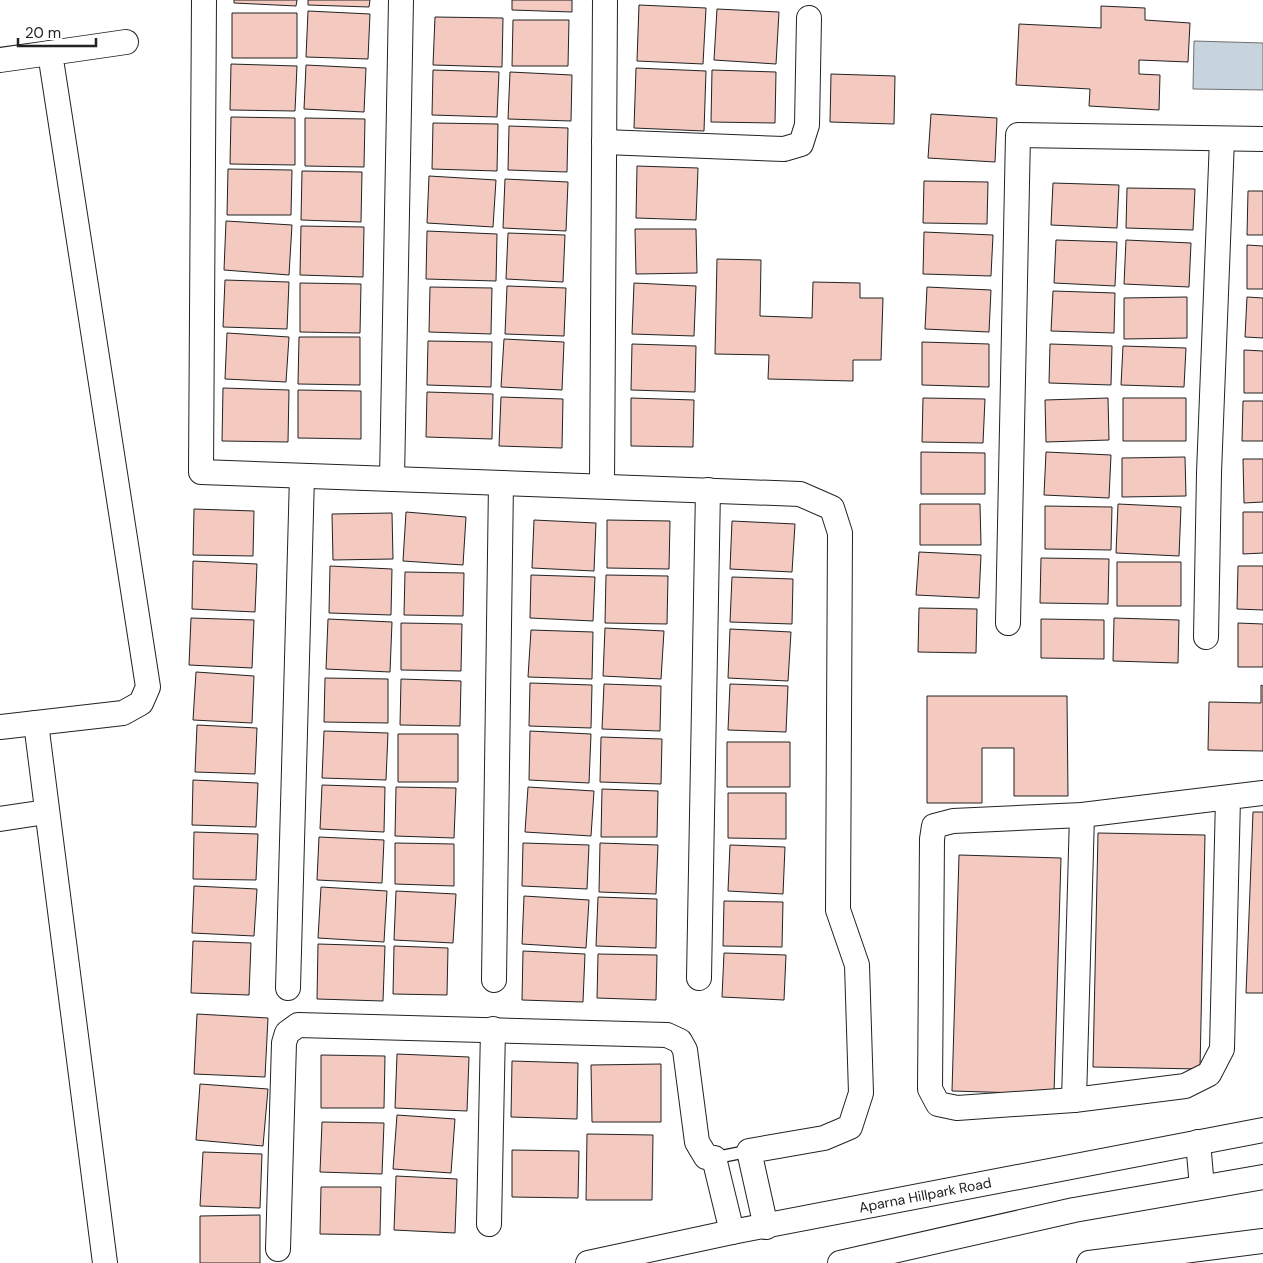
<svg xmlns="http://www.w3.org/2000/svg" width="1263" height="1263" font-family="'DM Sans',sans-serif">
	<rect width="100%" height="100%" fill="#fff"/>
	<path fill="#c7d3dd" stroke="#6f6f6f" d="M1194,41l69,2v47l-70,-1z"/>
	<path fill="#f3c9c0" stroke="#222" d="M234,0h63l-1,6 -62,-3z
		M308,0h62l-1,7 -61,-2z
		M512,0h60v12l-60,-2z
		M639,5l67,3 -3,56 -66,-3z
		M1101,6l44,2v12l45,3 -2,39 -49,-2v14l21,1 -1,35 -70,-4 1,-17 -74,-4 3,-61 82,4z
		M717,9l62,3 -3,52 -62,-4z
		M308,11l62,3 -2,45 -62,-2z
		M232,13h65v45h-65z
		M435,17l68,1 -1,49 -69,-2z
		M513,20h56l-1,46h-56z
		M231,64l66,2 -2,45 -65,-1z
		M306,65l60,3 -2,44 -60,-3z
		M636,68l70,3 -2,60 -70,-3z
		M433,70l66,2 -2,45 -65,-2z
		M712,70l64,2 -1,51 -64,-1z
		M510,72l62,3 -1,46 -63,-2z
		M831,74l64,2 -1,48 -64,-2z
		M931,114l66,4 -2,44 -67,-4z
		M231,117l64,1v47l-65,-1z
		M305,118l60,1 -1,48 -59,-1z
		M433,123l65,1 -1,47 -65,-2z
		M509,126l59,2 -1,44 -59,-2z
		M637,166l61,2 -2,52 -60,-2z
		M228,169l64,1 -1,45h-64z
		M302,171l60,1 -1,50 -60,-2z
		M429,176l67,4 -3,47 -66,-4z
		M505,179l63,3 -2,49 -63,-3z
		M924,181l64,1 -1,42 -64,-1z
		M1053,183l66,2 -2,43 -66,-3z
		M1127,188l68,1 -2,41 -67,-2z
		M1248,191h15v44h-16z
		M226,221l66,4 -3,50 -65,-5z
		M301,226l63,1 -1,50 -63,-2z
		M635,229h61l1,44 -61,1z
		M427,231l70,3 -1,47 -70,-2z
		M924,232l69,3 -2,41 -68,-2z
		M508,233l57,2 -2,47 -57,-3z
		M1056,240l61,2 -2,44 -61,-3z
		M1126,240l65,3 -2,44 -65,-3z
		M1247,245l16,1v43h-16z
		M717,259l44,1 -1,56 52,2 1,-36 47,1v15h23l-2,62h-28v21l-85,-2 1,-24 -54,-1z
		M225,280l64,2 -2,47 -64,-2z
		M300,283l61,1 -1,49 -60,-1z
		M634,283l62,3 -2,50 -62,-2z
		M507,286l59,2 -2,48 -59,-2z
		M430,287l62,1 -1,46 -62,-2z
		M927,287l64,3 -2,42 -64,-3z
		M1053,291l62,2 -1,40 -63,-2z
		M1187,297v41l-63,1v-41z
		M1247,297l16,1v40l-18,-1z
		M227,333l62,4 -3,45 -61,-3z
		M299,337h61v48l-62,-1z
		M504,339l60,3 -2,48 -61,-3z
		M428,341l64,1 -1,45 -64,-2z
		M922,342l67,2v43l-67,-2z
		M632,344l64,2 -1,46 -64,-2z
		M1050,344l62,2 -1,39 -62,-2z
		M1123,346l63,2 -2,39 -63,-2z
		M1244,350l19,1v42h-19z
		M223,388l66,2 -1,52 -66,-1z
		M298,390l63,1v48l-63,-1z
		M427,392l66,2 -1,45 -66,-2z
		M501,397l62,2 -1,49 -63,-2z
		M631,398l63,2 -1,47 -62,-1z
		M923,398l62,1 -2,44 -61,-1z
		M1108,398l1,42 -63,2 -1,-42z
		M1123,398h63v43h-63z
		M1243,401h20v40h-21z
		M921,452l64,1v41h-64z
		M1046,452l65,3 -2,43 -65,-3z
		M1185,457l1,39 -64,1v-39z
		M1243,459h20v43l-19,1z
		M920,504h60l1,41h-61z
		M1118,504l63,3 -2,49 -63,-3z
		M1045,506l67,1 -1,43 -66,-1z
		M194,509l60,2 -1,45 -60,-1z
		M406,512l60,5 -3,48 -60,-4z
		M1243,512h20v41l-20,1z
		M392,513l1,46 -60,1 -1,-46z
		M534,520l62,3 -2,48 -62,-3z
		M607,520l63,1 -1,48 -62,-1z
		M732,521l63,3 -3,48 -62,-3z
		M919,552l62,3 -2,43 -63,-3z
		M1041,558l68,1 -1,45 -68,-1z
		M193,561l64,3 -2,48 -63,-3z
		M1117,562h64v44h-64z
		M330,566l62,3 -1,46 -62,-2z
		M1238,566h25v44l-26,-1z
		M405,572l59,1 -1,43 -59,-1z
		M531,575l64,2 -2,44 -63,-3z
		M606,575l62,1 -1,48 -62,-1z
		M732,577l61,2 -1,45 -62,-2z
		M919,608l58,1 -1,44 -58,-1z
		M191,618l63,2 -2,48 -63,-3z
		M1114,618l65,2 -1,43 -65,-2z
		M328,619l64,3 -2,50 -64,-3z
		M1041,619l63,1v39l-63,-1z
		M401,623l61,1 -1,47 -60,-1z
		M1238,623l25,1v43h-25z
		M605,628l59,3 -3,48 -58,-3z
		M730,629l61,3 -3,49 -60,-3z
		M531,630l62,2 -1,47 -64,-2z
		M196,672l58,4 -2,47 -59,-3z
		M325,678l63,1v44l-64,-1z
		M401,679l60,2 -1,45 -60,-1z
		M530,683l62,2 -1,43 -62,-2z
		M604,684l57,2 -1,45 -58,-2z
		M730,684l58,2 -2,46 -58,-2z
		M1261,685l2,1v65l-55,-1 1,-48 52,1z
		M927,696h140l1,100h-54v-48h-32v55h-55z
		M197,725l60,3 -2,46 -60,-2z
		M324,731l64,2 -2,47 -64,-2z
		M530,731l61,3 -2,49 -60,-3z
		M398,734h60v48h-60z
		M601,737l61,2 -1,45 -61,-2z
		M727,742h63v45h-63z
		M193,780l65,3 -2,44 -64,-2z
		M322,785l63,2 -1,45 -64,-3z
		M396,787l60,1 -2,50 -59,-2z
		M528,787l66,4 -3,45 -66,-4z
		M602,789l56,2 -1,46h-56z
		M728,793h58v46l-58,-1z
		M1253,812h10v181h-17z
		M194,832l64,2 -2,46 -63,-1z
		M1098,833l107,2 -5,234 -107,-2z
		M319,837l65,3 -2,43 -65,-3z
		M395,843l59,1v42l-59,-2z
		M523,843l66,2 -2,44 -65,-3z
		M600,843l58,2 -2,49 -57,-2z
		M730,845l55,2 -2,47 -55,-3z
		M959,855l102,3 -7,236 -102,-3z
		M194,886l63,3 -3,47 -62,-3z
		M321,887l66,4 -3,51 -66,-4z
		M396,891l60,3 -3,49 -59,-3z
		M524,896l65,4 -3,48 -64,-4z
		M598,897l59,2 -1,49 -60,-2z
		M724,901l59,1 -1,45 -59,-1z
		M193,941l58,2 -2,52 -58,-2z
		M318,944l67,2 -2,55 -66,-2z
		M394,946l54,2 -1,47 -54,-1z
		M523,951l62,3 -2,48 -61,-2z
		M724,953l62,2 -2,45 -62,-3z
		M598,954l59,1 -1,45 -59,-2z
		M197,1014l71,4 -3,59 -71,-3z
		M397,1054l72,3 -2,54 -72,-3z
		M321,1055l64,1 -1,52h-63z
		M512,1061l66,2 -1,56 -66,-2z
		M661,1064v58h-69l-1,-57z
		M200,1084l68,5 -5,57 -67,-6z
		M397,1115l58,4 -4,54 -58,-4z
		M322,1122l62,1 -2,51 -62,-2z
		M587,1134l66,1 -1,65h-66z
		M512,1150l67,1 -1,47 -66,-1z
		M203,1152l59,2 -2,54 -60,-2z
		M396,1176l61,3 -2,54 -61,-3z
		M321,1187h60l-1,48 -60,-1z
		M260,1215v48h-60v-47z"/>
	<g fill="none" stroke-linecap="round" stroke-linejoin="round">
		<g stroke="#222" stroke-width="14">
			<path id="lane" d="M714,1158l35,-7"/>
		</g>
		<g stroke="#222" stroke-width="26">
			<g id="street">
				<path d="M204,0l-3,472 599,22 32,14 8,25 -2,377 19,55 4,128 -11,34 -26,11 -75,13 17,76"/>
				<path d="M0,60l50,-7"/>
				<path d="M604,142l180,7 17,-5 6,-19 2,-107"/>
				<path d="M392,479l9,-479"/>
				<path d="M602,486l3,-486"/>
				<path d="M1008,623l10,-488 245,4"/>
				<path d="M1206,637l3,-164 13,-334"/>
				<path d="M36,723l69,540"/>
				<path d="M0,727l123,-14 18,-10 7,-16 -98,-634 76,-11"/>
				<path d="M1228,798l-6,251 -13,25 -24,12 -111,14 -117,8 -19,-4 -8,-15 2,-250 2,-13 19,-5 129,-6 181,-22"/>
				<path d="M0,819l46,-7"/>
				<path d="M699,978l9,-488"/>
				<path d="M494,980l7,-497"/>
				<path d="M288,988l14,-512"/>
				<path d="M1074,1100l8,-285"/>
				<path d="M1198,1142l4,45"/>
				<path d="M489,1224l4,-195"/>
				<path d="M278,1249l6,-206 3,-10 11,-8 369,10 13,6 5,9 12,92 9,15 8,1 18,74"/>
				<path id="s1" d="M588,1263l144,-31 531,-102"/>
				<path d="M840,1263l234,-53 189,-33"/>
				<path d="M1089,1263l174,-22"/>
			</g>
		</g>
		<use href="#lane" stroke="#fff" stroke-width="11"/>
		<use href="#street" stroke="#fff" stroke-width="24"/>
	</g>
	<g text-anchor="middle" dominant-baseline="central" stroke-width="4" stroke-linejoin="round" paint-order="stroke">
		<g font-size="14" fill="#222" stroke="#fff">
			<text stroke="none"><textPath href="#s1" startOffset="344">Aparna Hillpark Road</textPath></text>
		</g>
	</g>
	<path d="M18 38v8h78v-8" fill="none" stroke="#222222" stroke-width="2.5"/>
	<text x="25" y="38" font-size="15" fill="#222222" stroke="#ffffff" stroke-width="4" paint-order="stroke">20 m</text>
</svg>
